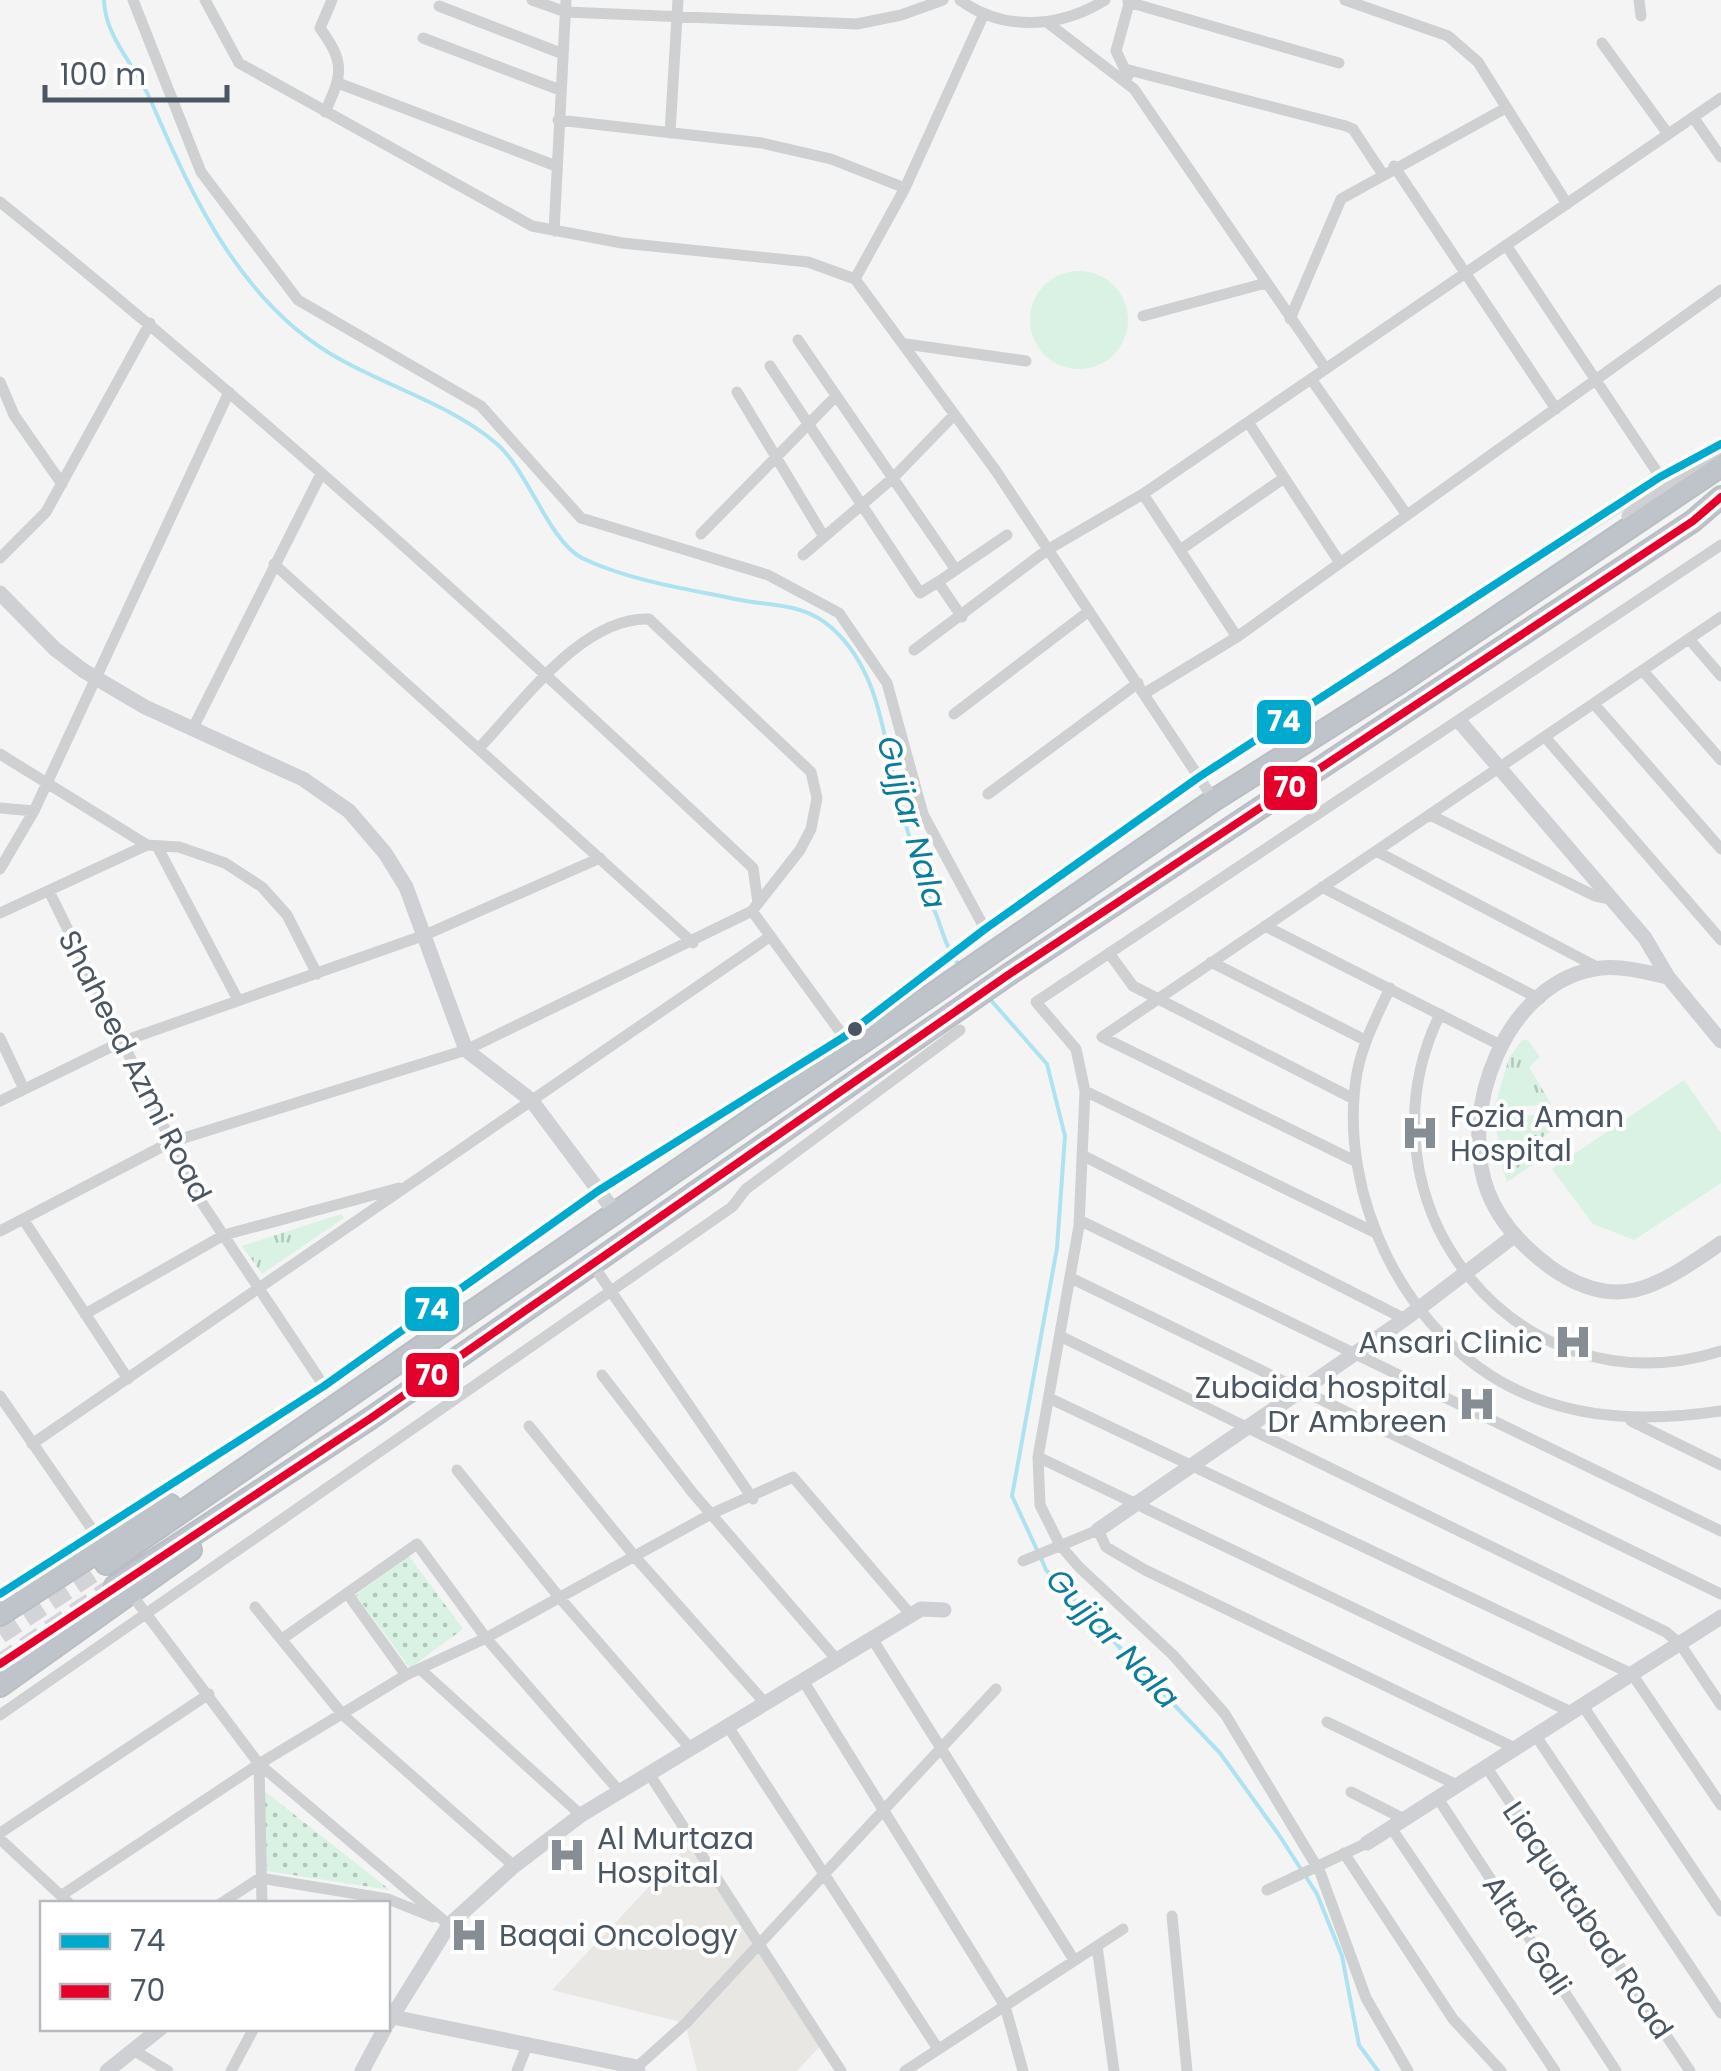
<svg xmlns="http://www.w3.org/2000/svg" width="1721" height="2071" font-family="Poppins,sans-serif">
	<defs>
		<pattern id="grass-tufts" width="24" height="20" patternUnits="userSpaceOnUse" patternTransform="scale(2.5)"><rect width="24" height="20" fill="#d9f2e3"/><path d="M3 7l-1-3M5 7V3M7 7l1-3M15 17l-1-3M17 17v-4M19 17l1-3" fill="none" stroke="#b2c7bb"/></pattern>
		<pattern id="park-dots" width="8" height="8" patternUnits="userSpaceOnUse" patternTransform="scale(2.5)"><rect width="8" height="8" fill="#d9f2e3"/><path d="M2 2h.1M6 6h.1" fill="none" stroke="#b2c7bb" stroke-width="1.8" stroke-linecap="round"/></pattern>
	</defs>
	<rect width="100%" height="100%" fill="#f4f4f4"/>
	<path fill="#e8e7e3" d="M693,1840l130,203 -26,28h-100l-12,-48 -133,-33z"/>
	<path fill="url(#grass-tufts)" d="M1522,1040h6l12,17 -11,10 22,37 -57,5 15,-51z
		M1557,1113l6,10 -37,26 8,15 -27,18 -8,-23 -3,-41z
		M341,1214l3,4 -82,56 -20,-28z"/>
	<path fill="url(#park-dots)" d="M409,1556l54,73 -53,39 -54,-73z
		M263,1790l127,100 -123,-19z"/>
	<path fill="#d9f2e3" d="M1030 320a49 49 0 1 1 98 0a49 49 0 1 1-98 0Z
		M1684,1080l37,53v50l-87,57 -41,-16 -41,-55z"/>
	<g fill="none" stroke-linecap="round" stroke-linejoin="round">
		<path stroke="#aee2f0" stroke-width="4" d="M104,0c1,38 32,66 47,101 43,100 93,208 194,261 50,27 109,45 152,82 32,28 51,96 85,114 45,22 105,31 153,41 37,8 69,3 98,30 45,41 50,103 63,159 11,44 24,87 41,129 6,16 11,35 22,48
			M989,998l58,66 18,72 -8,112 -45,248 25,54
			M1041,1558l5,12 174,183 59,82 38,59 25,62 17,89 19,26"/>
		<path stroke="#d2d4d7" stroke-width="20" stroke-dasharray="20 10" stroke-linecap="butt" d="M0,1634l106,-70
			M0,1664l115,-78"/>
		<g stroke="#b9bec3" stroke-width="24">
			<path id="highway" d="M106,1564l1108,-764 185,-117 322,-217
				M115,1586l256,-168 637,-443 685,-454 28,-24
				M0,1615l170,-110
				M0,1686l191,-136"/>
		</g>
		<path stroke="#ced0d2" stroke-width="11" d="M133,0l68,172 97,128 183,106 100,112 187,57 71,38 48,70 36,131 62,115
			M205,0l34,63 293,163 90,17 186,19 47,17 141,192 218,329
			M532,0l34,12 291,12 44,-9 42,-15
			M960,0c44,32 100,28 145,0
			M1345,0l103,36 30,26 89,142
			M1639,0l2,16
			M1128,2l211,61
			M439,6l124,48
			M1048,23l86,66 192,280
			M423,38l137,52
			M1602,43l66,91
			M1125,69l221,57 7,3 29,44
			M1128,76l-12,-25 14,-51
			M338,83l218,83
			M325,112c18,-39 20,-49 -5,-84l12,-28
			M1693,117l28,40
			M558,120l204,23 69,16 74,29
			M670,133l8,-133
			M1394,166l162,243
			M0,202c261,210 509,436 753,666l5,35
			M554,231l12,-231
			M1506,245l157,236
			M855,279l50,-91 78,-172
			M1143,316l123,-33
			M1290,319l51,-120 163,-90
			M798,340l158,230
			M906,344l120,17
			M770,366l150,227 18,-11
			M1311,379l96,136
			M0,382l14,33 48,69
			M737,392l87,145
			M1248,422l92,141
			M1143,494l94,143
			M701,534l135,-138
			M1180,550l104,-72
			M803,555l90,-77 61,-63
			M0,558l46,-46 104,-189
			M274,564l419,379
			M962,617l-24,-35 69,-47
			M1689,639l32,37
			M914,650l133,-100 96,-56 578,-396
			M1643,671l78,89
			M1145,693l92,-56 484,-347
			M1594,704l127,145
			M954,714l135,-103
			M192,730l129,-256
			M1545,737l176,203
			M0,754l147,91
			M988,794l150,-111
			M0,808l34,3
			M1430,815l165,81 15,3
			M157,846l81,154
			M1376,851l223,117
			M0,869l34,-58 195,-419
			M1322,887l218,112
			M50,893l148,304 126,189
			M752,911l92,126
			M0,913l147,-68 32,2 46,16 37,24 25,28 30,59
			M1265,926l237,120
			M1109,953l24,33 221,113
			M1211,962l154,78
			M1390,988c-13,28 -27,54 -33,85 -21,121 49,266 162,318 64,30 134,30 202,20
			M1440,1014c-91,188 76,402 281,337
			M0,1038l24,51
			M1085,1091l291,142
			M0,1101l121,-59 304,-107 175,-77
			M1082,1155l323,164
			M1357,1162l-255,-125 619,-420
			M23,1219l105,160
			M1079,1220l642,311
			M0,1231l171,-89 295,-92 286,-139 48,-61 11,-21 6,-31 -6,-26 -162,-153c-67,-2 -125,82 -169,128
			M593,1265l160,234
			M1071,1278l650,316
			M85,1314l139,-79 175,-47
			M1062,1337l604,295 14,12 41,61
			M602,1375l90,117 146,169
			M0,1396l94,136
			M1049,1398l583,276 89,131
			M1631,1421l90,44
			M529,1426l107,132 130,146
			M32,1444l736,-506
			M1038,1457l535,256
			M457,1470l102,127 132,152
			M1023,1561l75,-31 8,17 39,23 372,179
			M347,1593l59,82
			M0,1594l324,-208 274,-195 246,-154 141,-108 214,-152 496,-319
			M132,1595l127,169 190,161
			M255,1607l88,108 171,151
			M282,1639l135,-95 69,94 134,154
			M873,1640l201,320
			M420,1669l161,146
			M804,1682l201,324 18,65
			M1583,1706l138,205
			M0,1715l732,-508 14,-18 214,-159
			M1327,1722l132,64
			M729,1728l209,321
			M1536,1736l185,277
			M259,1764l3,140
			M1487,1768l203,303
			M650,1775l191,296
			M1351,1792l55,28
			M1439,1800l177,271
			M1392,1829l163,242
			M0,1833l209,-139
			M0,1839l70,65
			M1344,1853l109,166 48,52
			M1267,1890l100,-47
			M62,1895l197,-131 147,-89 80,-37 225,-124 82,-37 118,138
			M220,1904l40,-26 128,21 45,18
			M1172,1916l15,155
			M1097,1946l17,125
			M133,2050l35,21
			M637,2067l49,-44 310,-334
			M231,2071l23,-43
			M517,2071l11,-28
			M905,2071l218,-142
			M1408,2071l-42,-73 -46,-126 -95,-158 -52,-59 -94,-88 -19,-22 -20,-40 -2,-48 41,-231 6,-135 -9,-42 -40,-47 685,-457"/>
		<path stroke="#ced0d4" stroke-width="15" d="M1629,516l92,-71
			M0,593l55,56 29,22 61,36 158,72 46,32 36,42 21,34 60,163 65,50 86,115
			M1460,722l185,216 23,39 53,64
			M1668,977c-22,-5 -44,-11 -67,-9 -95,11 -144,144 -113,224 12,31 35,55 62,75 25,18 53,30 85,23 30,-7 61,-30 86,-47
			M1098,1530l307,-211 109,-83
			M1367,1843l354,-226
			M388,2016l249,51 1,4
			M388,2023l61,-98 65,-59 67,-51 340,-206 23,1
			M107,2071l54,-43
			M362,2071l23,-43"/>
		<use href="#highway" stroke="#bec4c9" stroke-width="20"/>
		<g stroke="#fff" stroke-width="15">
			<path id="bus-1" d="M0,1594l324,-208 274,-195 246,-154 141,-108 214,-152 461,-300 61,-33"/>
		</g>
		<g stroke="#fff" stroke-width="15">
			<path id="bus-2" d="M0,1664l371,-246 637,-443 685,-454 28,-24"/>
		</g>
		<use href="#bus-1" stroke="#00a9ce" stroke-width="8"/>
		<use href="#bus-2" stroke="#e4002b" stroke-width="8"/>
	</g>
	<defs>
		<g id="hospital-bare" transform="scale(3)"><path d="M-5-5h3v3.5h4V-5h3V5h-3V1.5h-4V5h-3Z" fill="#868d94" stroke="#fff" stroke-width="2.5" paint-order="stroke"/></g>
	</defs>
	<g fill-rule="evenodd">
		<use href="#hospital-bare" x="1420" y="1133"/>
		<use href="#hospital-bare" x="1573" y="1342"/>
		<use href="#hospital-bare" x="1477" y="1404"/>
		<use href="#hospital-bare" x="567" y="1855"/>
		<use href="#hospital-bare" x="469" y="1935"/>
	</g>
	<circle fill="#4a5661" stroke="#fff" stroke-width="4" cx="855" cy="1029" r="9"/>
	<g text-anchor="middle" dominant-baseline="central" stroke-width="8" stroke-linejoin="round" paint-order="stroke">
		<g font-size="30" fill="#4a5661" stroke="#fff">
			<text transform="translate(135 1066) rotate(63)">Shaheed Azmi Road</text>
			<text transform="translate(1588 1920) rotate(56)">Liaquatabad Road</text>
			<text transform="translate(1527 1935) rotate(57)">Altaf Gali</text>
		</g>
		<g font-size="30" fill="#4a5661" stroke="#fff" text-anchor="start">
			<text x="1450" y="1116">Fozia Aman<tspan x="1450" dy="34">Hospital</tspan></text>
			<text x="1543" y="1342" text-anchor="end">Ansari Clinic</text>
			<text x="1447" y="1387" text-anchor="end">Zubaida hospital<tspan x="1447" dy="34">Dr Ambreen</tspan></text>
			<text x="597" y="1838">Al Murtaza<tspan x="597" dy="34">Hospital</tspan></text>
			<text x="499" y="1935">Baqai Oncology</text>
		</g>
		<g font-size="32" font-style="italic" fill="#0c7c9b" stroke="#fff">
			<text transform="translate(912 822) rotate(74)">Gujjar Nala</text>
			<text transform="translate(1113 1638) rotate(47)">Gujjar Nala</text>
		</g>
	</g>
	<g stroke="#fff" stroke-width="4">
		<rect x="1255" y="698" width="58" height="48" rx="10" fill="#00a9ce"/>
		<rect x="1262" y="764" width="57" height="48" rx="10" fill="#e4002b"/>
		<rect x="403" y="1285" width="58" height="48" rx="10" fill="#00a9ce"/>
		<rect x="404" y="1351" width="57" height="48" rx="10" fill="#e4002b"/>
	</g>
	<g font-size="28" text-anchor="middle" font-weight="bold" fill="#fff">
		<text x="1284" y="731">74</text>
		<text x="1290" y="797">70</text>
		<text x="432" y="1319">74</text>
		<text x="432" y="1385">70</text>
	</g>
	<rect x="40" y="1901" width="350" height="130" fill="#ffffff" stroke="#b7bbc0" stroke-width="2.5"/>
	<rect x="60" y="1934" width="50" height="15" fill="#00a9ce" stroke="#b7bbc0" stroke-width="2.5"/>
	<text x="130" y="1951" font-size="30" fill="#4a5661">74</text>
	<rect x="60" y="1984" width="50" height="15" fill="#e4002b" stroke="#b7bbc0" stroke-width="2.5"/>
	<text x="130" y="2001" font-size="30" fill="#4a5661">70</text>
	<path d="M45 85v15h182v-15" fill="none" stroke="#4a5661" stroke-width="5"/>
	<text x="60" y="85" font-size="30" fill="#4a5661" stroke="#ffffff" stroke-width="8" paint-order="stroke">100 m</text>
</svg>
